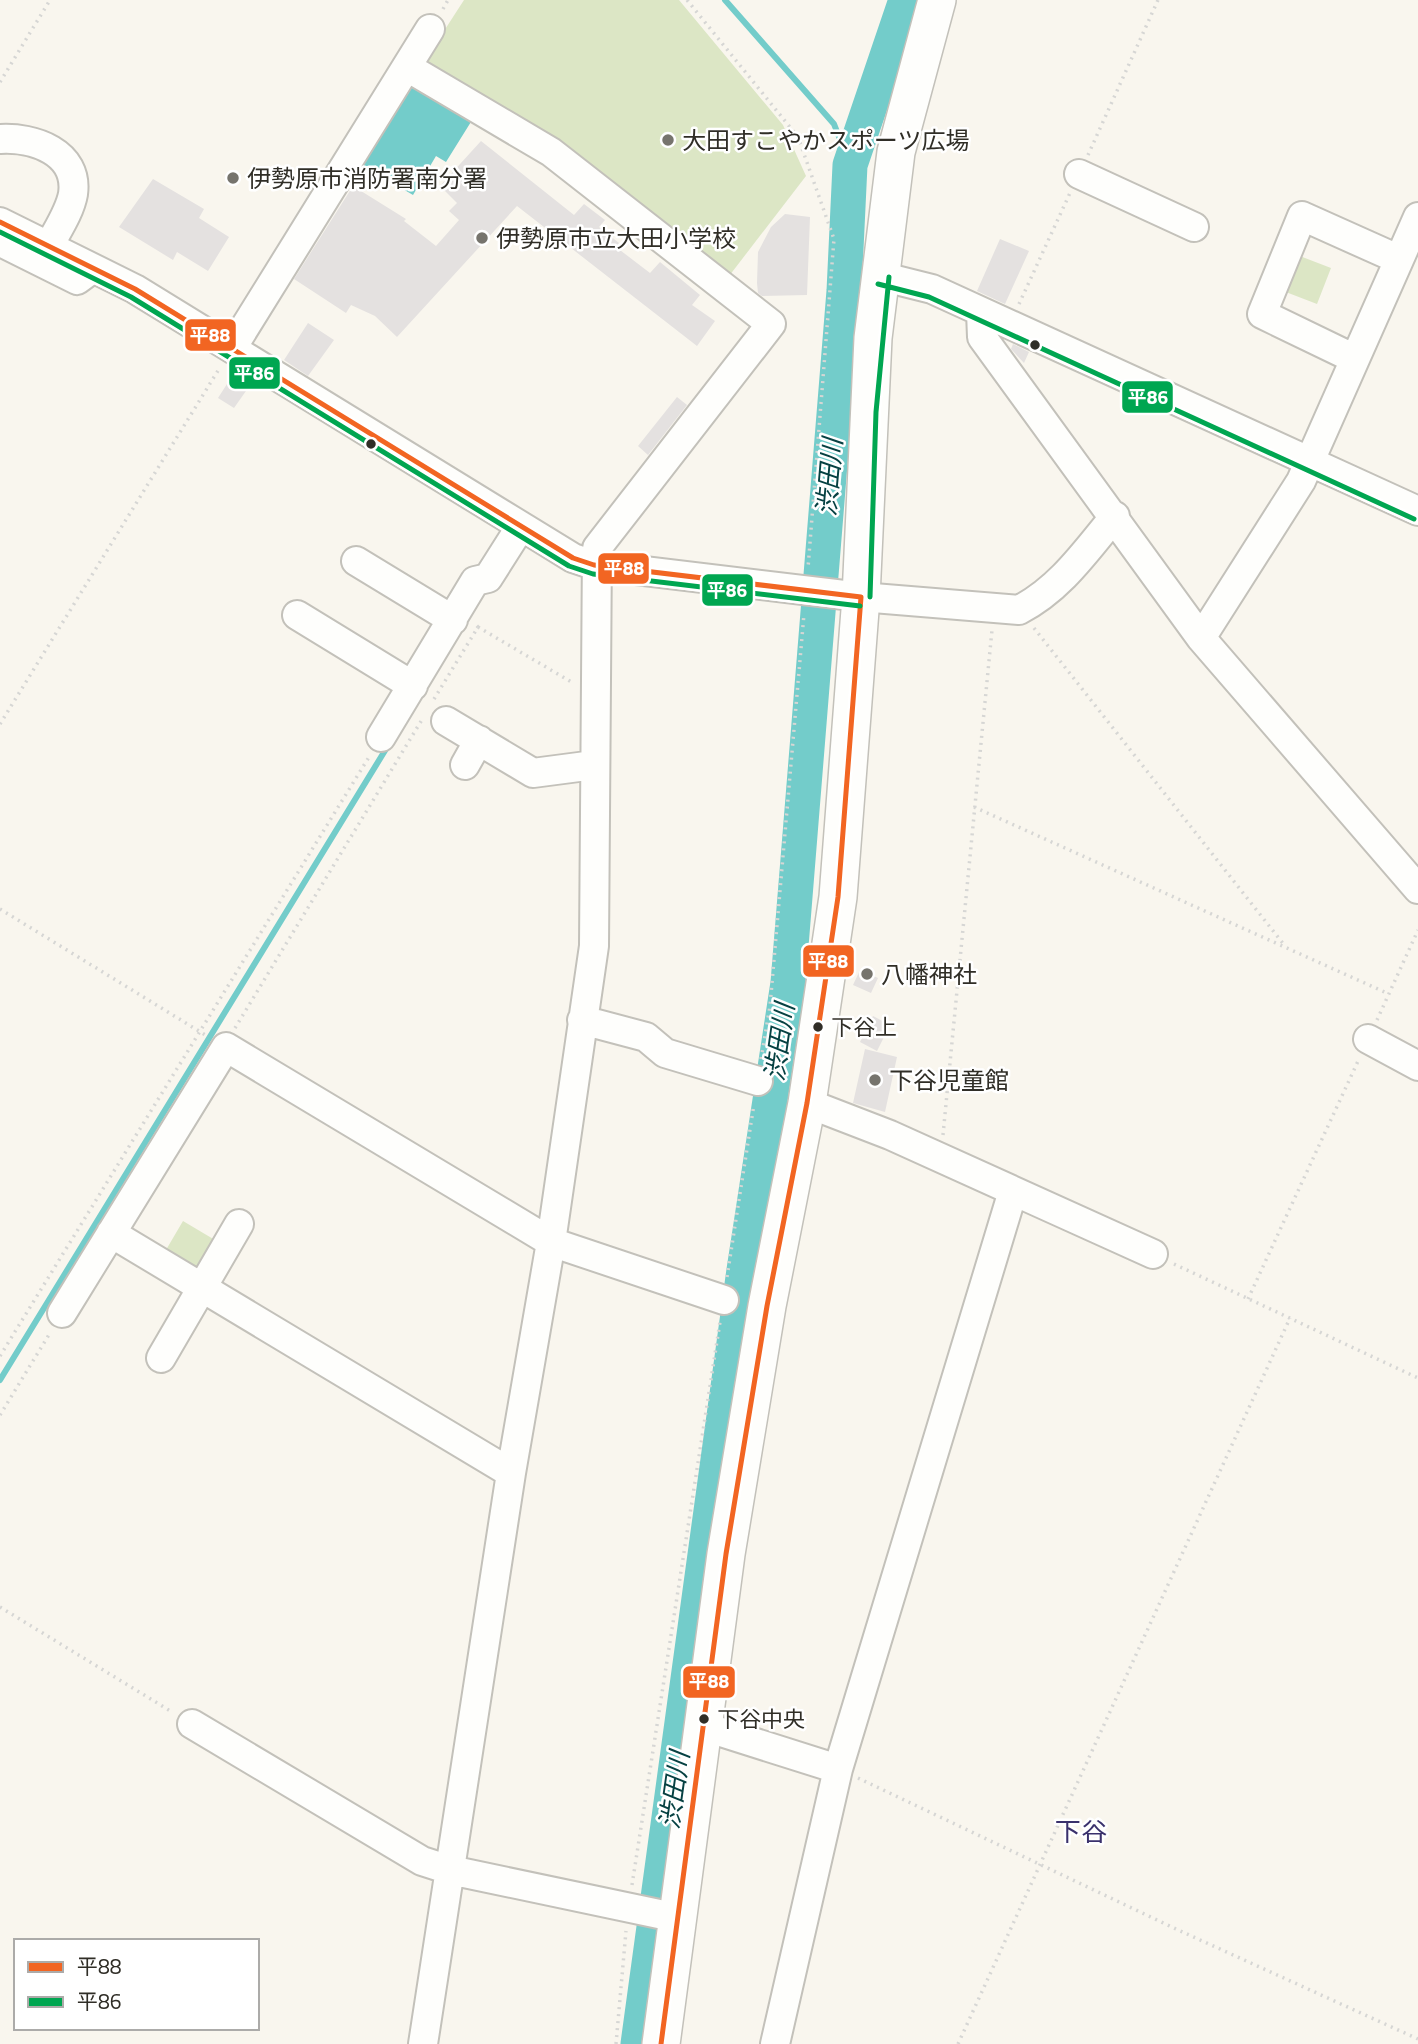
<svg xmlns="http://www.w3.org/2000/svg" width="1418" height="2044" font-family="'Titillium Web','Noto Sans JP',sans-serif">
	<rect width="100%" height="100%" fill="#f9f6ee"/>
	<path fill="#dce6c5" d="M464,0h215l104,125 23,51 -80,104 -306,-212z
		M1292,253l39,15 -14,36 -39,-15z
		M183,1221l37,22 -20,34 -37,-22z"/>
	<path fill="#73ccca" d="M410,79l64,38 -28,45 -10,-6 -23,39 -54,-32z"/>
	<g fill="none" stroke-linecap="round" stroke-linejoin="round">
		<path stroke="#73ccca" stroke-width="6" d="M725,0l109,124 16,41
			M0,1380l389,-636"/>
		<path stroke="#73ccca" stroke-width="35" d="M638,2044l106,-774 44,-287 56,-692 6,-126 56,-165"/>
	</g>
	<path fill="#e4e1e0" d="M481,141l93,74 10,-11 21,16 -6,7 20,16 -3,4 34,26 10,-11 40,33 -8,10 23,16 -18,25 -180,-140 -120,131 -22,-21 -24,-11 -5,8 -52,-34 59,-93 53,33 -2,2 32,25 23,-26 -10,-9 8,-8 -17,-17z
		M153,179l51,30 -5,9 30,19 -21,34 -31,-19 -4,8 -54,-33z
		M785,214l25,3 -3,78 -45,1 -4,-3 -1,-10 1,-31 13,-25z
		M1000,239l29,12 -24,53 -28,-13z
		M308,323l26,17 -26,36 -24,-16z
		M1013,344l16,8 -5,11 -13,-14z
		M236,370l17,11 -19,27 -16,-10z
		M677,397l10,8 -39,50 -10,-9z
		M860,970l18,8 -7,15 -18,-8z
		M873,1016l17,9 -13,26 -17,-9z
		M865,1049l32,8 -12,55 -32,-9z"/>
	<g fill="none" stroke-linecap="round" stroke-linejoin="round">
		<g stroke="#c3c1ba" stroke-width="32">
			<path id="minor" d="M407,67l144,85 220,172 -174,224 -3,398 -43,296 -40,231 -88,571
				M0,139c33,-2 79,13 73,55 -3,17 -15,35 -23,50
				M1079,174l115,53
				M0,222l135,67 438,269 21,7 267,32 158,13c41,-21 67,-59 96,-94
				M5,244l72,36 15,-11
				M880,276l52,13 486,222
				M981,312l1,25 219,301 217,251
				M232,348l198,-319
				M1353,358l-91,-44 40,-98 96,43
				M356,561l97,59
				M297,615l116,71
				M1201,638l100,-157 117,-264
				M446,721l87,52 61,-8
				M381,737l94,-156 13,-3 33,-52
				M465,765l14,-25
				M582,1020l64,17 19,16 93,28
				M1368,1039l50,27
				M807,1103l83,32 263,119
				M111,1233l400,240
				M62,1313l164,-266 325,195 173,58
				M161,1358l78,-134
				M192,1724l230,137 28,9 228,48
				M702,1726l136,43
				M775,2044l63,-275 175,-578"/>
		</g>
		<g stroke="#c3c1ba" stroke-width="40">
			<path id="major" d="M661,2044l65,-490 41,-248 40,-203 31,-206 23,-300 12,-259 23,-186 41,-152"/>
		</g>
		<path stroke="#d6d6d4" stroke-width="3.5" stroke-dasharray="2 5" stroke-linecap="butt" d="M687,0l111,137 36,102 -26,329
			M443,9l5,-9
			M0,82l50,-82
			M1088,155l70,-155
			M1019,304l51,-111
			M478,627l95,56
			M1034,628l251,318
			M434,699l44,-72 -4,-4
			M0,724l219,-355
			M974,807l415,187
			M0,909l207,127
			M1377,1020l41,-90
			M235,1028l188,-310
			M761,1059l9,-53 34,-392
			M943,1135l49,-505
			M1174,1264l244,114
			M727,1277l27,-173
			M1248,1299l111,-240
			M0,1356l369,-599
			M0,1415l50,-82
			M0,1607l172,105
			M858,1778l318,151 242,110
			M632,1885l88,-563
			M616,2044l10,-113
			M958,2044l332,-726"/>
		<use href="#minor" stroke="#fefefc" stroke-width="28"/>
		<use href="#major" stroke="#fefefc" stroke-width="37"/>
		<g stroke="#fff" stroke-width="10">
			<path id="bus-1" d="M0,222l135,67 438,269 21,7 267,32
				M661,2044l65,-490 41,-248 40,-203 31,-206 23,-300"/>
		</g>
		<g stroke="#fff" stroke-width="10">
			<path id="bus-2" d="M0,232l131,65 438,269 24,8 267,32
				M878,284l51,13 485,222
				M870,597l6,-185 13,-135"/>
		</g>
		<use href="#bus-1" stroke="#f26522" stroke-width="5"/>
		<use href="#bus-2" stroke="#00a651" stroke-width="5"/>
	</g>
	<g fill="#76746d" stroke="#fff" stroke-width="2.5">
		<circle cx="668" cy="140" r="7"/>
		<circle cx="233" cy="178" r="7"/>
		<circle cx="482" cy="238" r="7"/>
		<circle cx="867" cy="974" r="7"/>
		<circle cx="875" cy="1080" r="7"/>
	</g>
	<g fill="#302e27" stroke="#fff" stroke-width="2.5">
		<circle cx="1035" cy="345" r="6"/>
		<circle cx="371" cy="444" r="6"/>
		<circle cx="818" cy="1027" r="6"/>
		<circle cx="704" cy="1719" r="6"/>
	</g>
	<g text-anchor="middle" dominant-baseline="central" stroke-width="5" stroke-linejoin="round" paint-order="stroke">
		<g font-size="22" fill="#302e27" stroke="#fff" text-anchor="start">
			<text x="831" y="1027">下谷上</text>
			<text x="717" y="1719">下谷中央</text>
		</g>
		<g font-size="24" fill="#302e27" stroke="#fff" text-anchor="start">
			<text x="682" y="140">大田すこやかスポーツ広場</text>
			<text x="247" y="178">伊勢原市消防署南分署</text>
			<text x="496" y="238">伊勢原市立大田小学校</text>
			<text x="881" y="974">八幡神社</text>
			<text x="889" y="1080">下谷児童館</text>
		</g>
		<g font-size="26" font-style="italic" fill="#064142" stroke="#fff">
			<text transform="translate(829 477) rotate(-85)">渋田川</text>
			<text transform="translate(779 1042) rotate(-82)">渋田川</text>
			<text transform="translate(674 1790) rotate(-82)">渋田川</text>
		</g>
		<g font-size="26" fill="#3a316c" stroke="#fff">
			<text x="1081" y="1831">下谷</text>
		</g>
	</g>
	<g stroke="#fff" stroke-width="2.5">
		<rect x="184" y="318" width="53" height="34" rx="7" fill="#f26522"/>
		<rect x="228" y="356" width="53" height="34" rx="7" fill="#00a651"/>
		<rect x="1121" y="380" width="53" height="34" rx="7" fill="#00a651"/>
		<rect x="597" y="552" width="53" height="33" rx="7" fill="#f26522"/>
		<rect x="701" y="573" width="53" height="34" rx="7" fill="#00a651"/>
		<rect x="802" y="944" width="53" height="34" rx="7" fill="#f26522"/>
		<rect x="682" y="1665" width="54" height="34" rx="7" fill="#f26522"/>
	</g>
	<g font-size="19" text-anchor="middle" font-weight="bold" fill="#fff">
		<text x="210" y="342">平88</text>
		<text x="254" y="380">平86</text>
		<text x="1148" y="404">平86</text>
		<text x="624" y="575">平88</text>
		<text x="727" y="597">平86</text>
		<text x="828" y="968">平88</text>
		<text x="709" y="1688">平88</text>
	</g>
	<rect x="14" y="1939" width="245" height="91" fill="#ffffff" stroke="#acaba9" stroke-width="2"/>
	<rect x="28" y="1962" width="35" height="10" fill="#f26522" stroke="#acaba9" stroke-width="2"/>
	<text x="77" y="1974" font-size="21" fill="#302e27">平88</text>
	<rect x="28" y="1997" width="35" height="10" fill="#00a651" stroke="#acaba9" stroke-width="2"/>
	<text x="77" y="2009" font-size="21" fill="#302e27">平86</text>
</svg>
